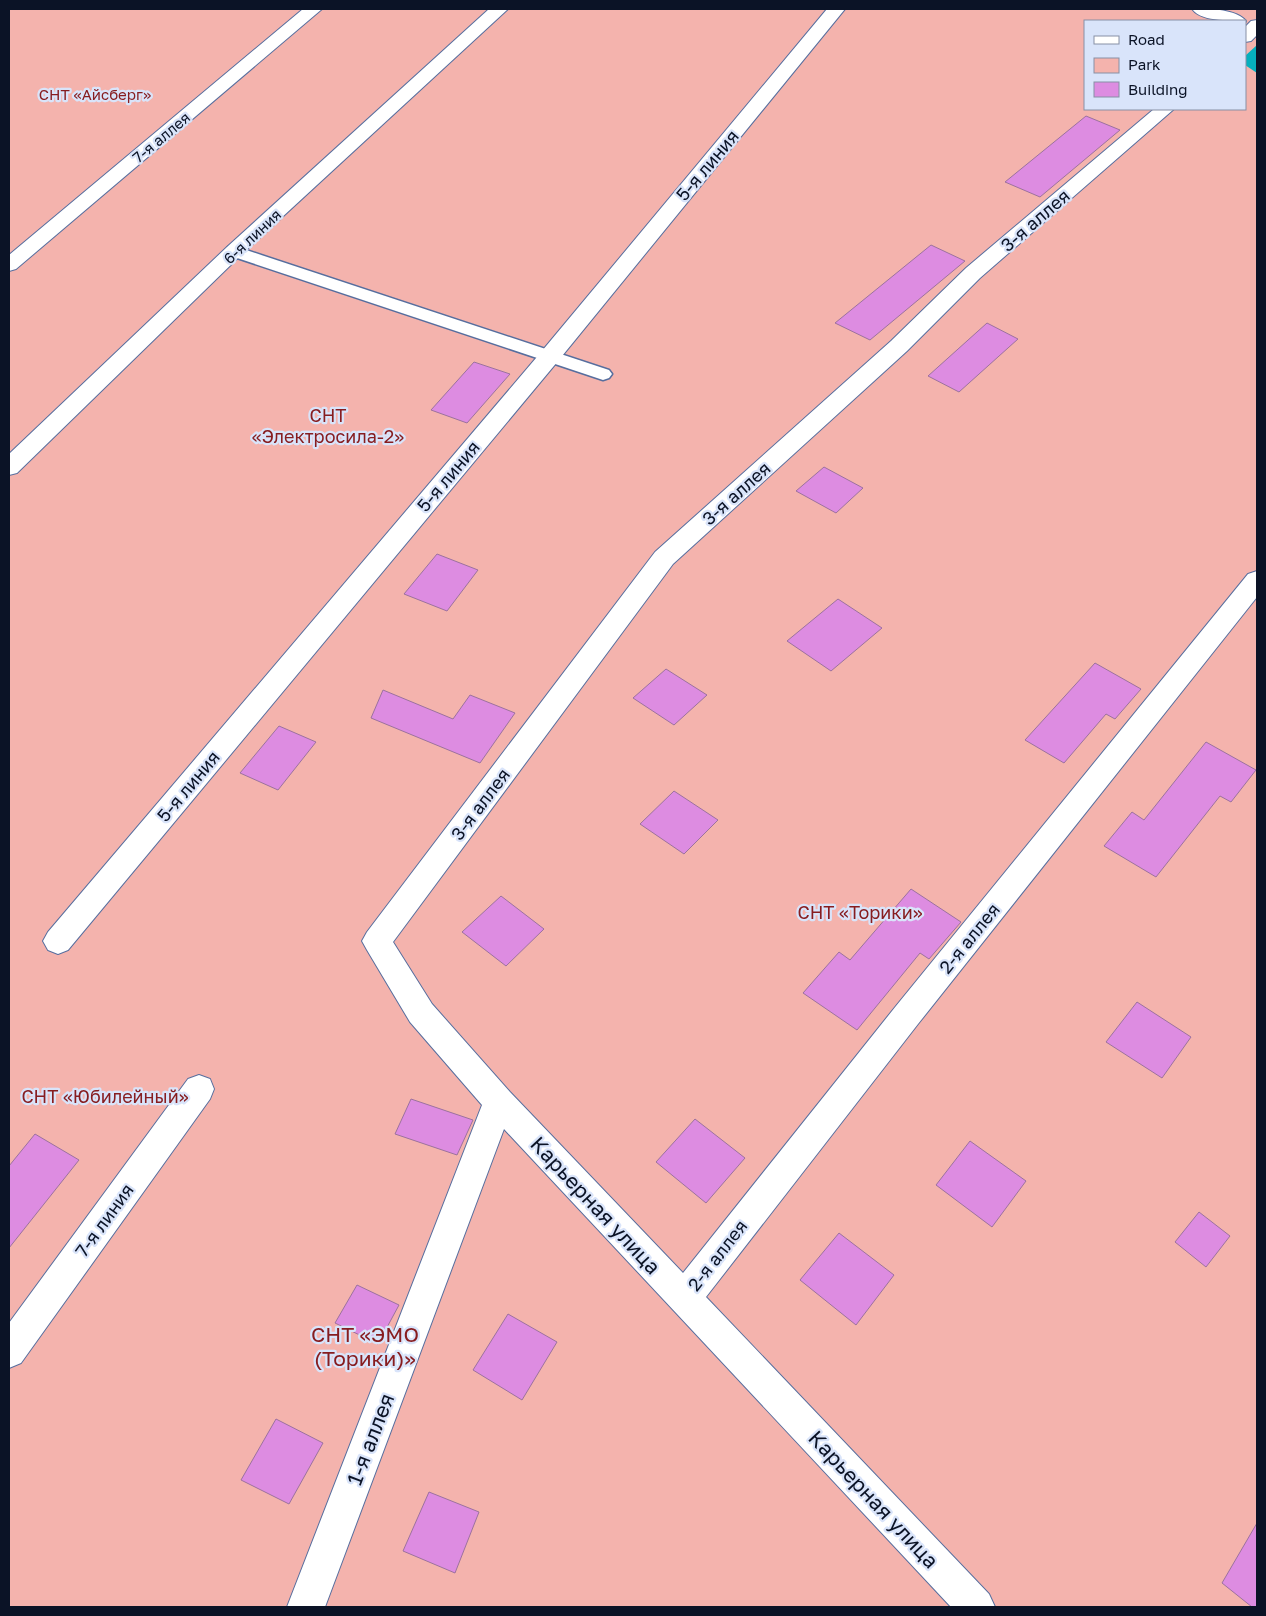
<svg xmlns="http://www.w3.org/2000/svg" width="1266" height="1616" font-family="'Golos Text',sans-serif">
	<rect width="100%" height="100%" fill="#c7d7f7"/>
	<path fill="#f4b3ad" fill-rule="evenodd" d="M9,9h1248v1598h-1248zM1085,21h160v88h-160z"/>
	<path fill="#06afbd" d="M1257,45v28l-12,-8v-9z"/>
	<path fill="#dd8ce1" stroke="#9c729e" d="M1086,116l34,14 -80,67 -35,-15z
		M931,245l34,16 -95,79 -35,-17z
		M987,323l31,16 -59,53 -31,-16z
		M474,362l36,12 -43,49 -36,-13z
		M824,467l39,21 -27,25 -40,-22z
		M437,554l41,16 -31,41 -43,-17z
		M838,599l44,29 -51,43 -44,-30z
		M1095,663l46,26 -26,30 -9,-5 -42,49 -39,-23z
		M666,669l41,26 -33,30 -41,-27z
		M383,690l70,29 17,-24 45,18 -35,50 -109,-45z
		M279,726l37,16 -38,48 -38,-17z
		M1206,742l50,28 -25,32 -11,-6 -64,81 -52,-31 28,-34 12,8z
		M674,791l44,29 -34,34 -44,-30z
		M911,889l50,33 -32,37 -9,-6 -63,77 -54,-37 36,-41 11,8z
		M501,896l43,33 -38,37 -44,-34z
		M1137,1002l54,35 -29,41 -56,-36z
		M411,1099l62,21 -16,35 -62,-21z
		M695,1119l50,39 -39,45 -50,-41z
		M35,1134l44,26 -70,88v-82z
		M970,1141l56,40 -34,46 -56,-42z
		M1199,1212l31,24 -24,31 -31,-25z
		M839,1233l55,42 -38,50 -56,-45z
		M357,1285l42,20 -21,39 -43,-21z
		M508,1314l49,28 -35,58 -49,-30z
		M276,1419l47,24 -34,61 -48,-24z
		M429,1492l50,20 -24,61 -52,-22z
		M1257,1523v84h-5l-30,-24z"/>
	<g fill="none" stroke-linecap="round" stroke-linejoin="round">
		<g stroke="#576e9e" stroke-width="3">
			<path id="service" d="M234,246l375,124 3,4 -3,4 -6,2 -375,-125 -2,-4 2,-4z"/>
		</g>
		<g stroke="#576e9e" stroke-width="2">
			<path id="minor" d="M303,9h19l-306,260 -7,2v-16z
				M489,9h19l-267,246 -224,218 -8,2v-21l218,-207z
				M827,9h18l-287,352 -490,589 -10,4 -10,-4 -5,-9 5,-9 494,-581z
				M1257,20v15l-6,6 -6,1v-15l6,-6z
				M1154,109h20l-194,169 -73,73 -234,213 -280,378 39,62 78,88 173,181 213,-267 352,-432 9,-3v26l-339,427 -212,273 283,297 6,13h-44l-447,-478 -179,478h-38l195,-502 -72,-83 -43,-72 -5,-9 5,-9 288,-380 236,-211 75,-73z
				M199,1075l11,4 4,10 -4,10 -189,264 -12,5v-45l179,-244z"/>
		</g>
		<g stroke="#576e9e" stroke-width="2">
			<path id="tertiary" d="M1192,9c14,-1 45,0 54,12l-1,2c-10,-5 -42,1 -53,-14z"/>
		</g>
		<use href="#service" fill="#fff" fill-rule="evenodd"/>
		<use href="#minor" fill="#fff" fill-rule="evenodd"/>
		<use href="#tertiary" fill="#fff" fill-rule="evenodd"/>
	</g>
	<g text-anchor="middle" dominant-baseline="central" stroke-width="4.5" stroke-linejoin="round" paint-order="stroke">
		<g font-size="15" fill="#871d20" stroke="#d9e4fa">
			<text x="95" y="94">СНТ «Айсберг»</text>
		</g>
		<g font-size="15" fill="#0b1326" stroke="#d9e4fa">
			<text transform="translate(161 137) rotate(-40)">7-я аллея</text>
			<text transform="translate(252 236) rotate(-43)">6-я линия</text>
		</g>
		<g font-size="18" fill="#0b1326" stroke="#d9e4fa">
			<text transform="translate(707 165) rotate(-50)">5-я линия</text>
			<text transform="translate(1035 220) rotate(-41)">3-я аллея</text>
			<text transform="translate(448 476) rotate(-50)">5-я линия</text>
			<text transform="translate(736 493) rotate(-42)">3-я аллея</text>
			<text transform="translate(188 786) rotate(-50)">5-я линия</text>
			<text transform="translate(480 804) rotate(-53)">3-я аллея</text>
			<text transform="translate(969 938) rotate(-51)">2-я аллея</text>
			<text transform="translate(104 1220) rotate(-54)">7-я линия</text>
			<text transform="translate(717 1255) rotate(-52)">2-я аллея</text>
		</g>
		<g font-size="18" fill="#871d20" stroke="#d9e4fa">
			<text x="328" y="415">СНТ<tspan x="328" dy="21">«Электросила-2»</tspan></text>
			<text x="860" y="912">СНТ «Торики»</text>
			<text x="105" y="1096">СНТ «Юбилейный»</text>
		</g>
		<g font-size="21" fill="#0b1326" stroke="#d9e4fa">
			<text transform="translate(596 1205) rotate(47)">Карьерная улица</text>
			<text transform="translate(370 1439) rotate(-69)">1-я аллея</text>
			<text transform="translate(874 1499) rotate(47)">Карьерная улица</text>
		</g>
		<g font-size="21" fill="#871d20" stroke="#d9e4fa">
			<text x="365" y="1334">СНТ «ЭМО<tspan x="365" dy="24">(Торики)»</tspan></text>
		</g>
	</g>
	<rect width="1266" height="1616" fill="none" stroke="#0b1326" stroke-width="20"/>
	<rect x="1084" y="20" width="162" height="90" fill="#d9e4fa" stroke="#8790a5"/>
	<rect x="1094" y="36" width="25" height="8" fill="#ffffff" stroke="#8790a5"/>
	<text x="1128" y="45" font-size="15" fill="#0b1326">Road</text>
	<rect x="1094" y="58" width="25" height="15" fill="#f4b3ad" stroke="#8790a5"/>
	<text x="1128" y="70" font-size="15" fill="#0b1326">Park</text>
	<rect x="1094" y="82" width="25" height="15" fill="#dd8ce1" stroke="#8790a5"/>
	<text x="1128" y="95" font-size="15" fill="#0b1326">Building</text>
</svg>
